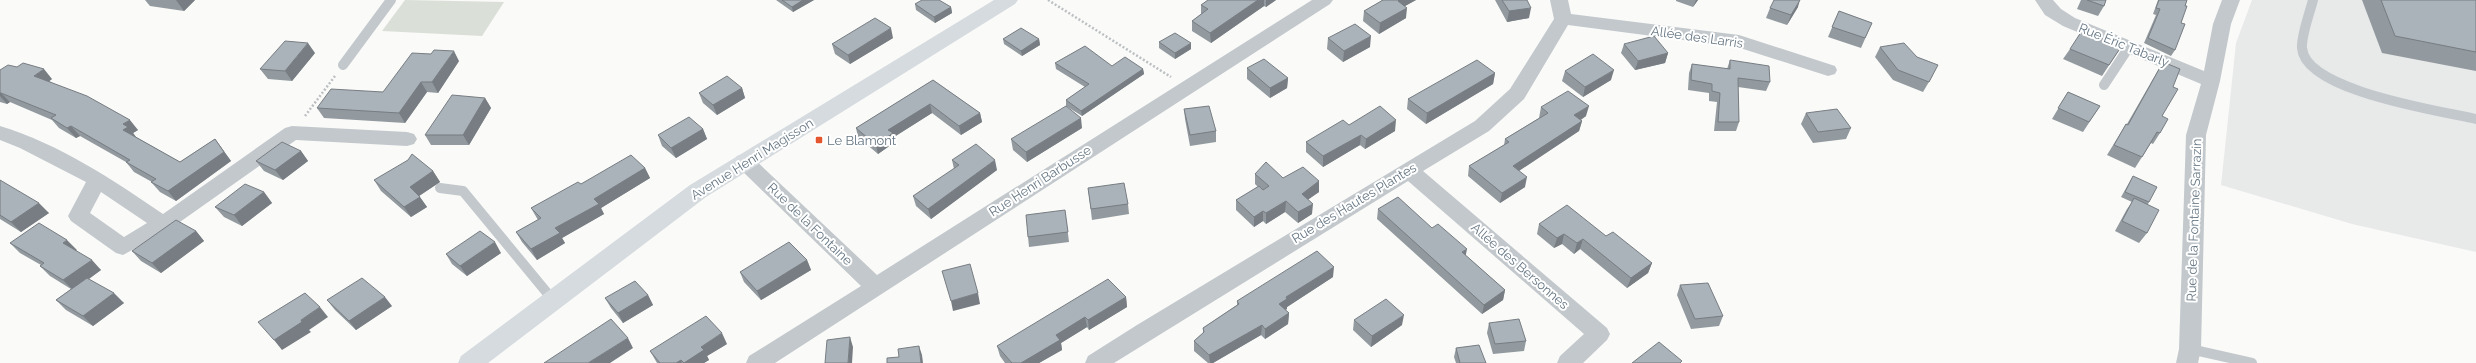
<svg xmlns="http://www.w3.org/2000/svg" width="2476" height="363" font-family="Raleway,sans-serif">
	<rect width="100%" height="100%" fill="#fafaf8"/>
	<path fill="#e8e9e9" d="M2252,0h224v252l-124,-28 -131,-39 15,-142z"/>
	<path fill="#dadfd7" d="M405,0l99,2 -22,34 -100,-5z"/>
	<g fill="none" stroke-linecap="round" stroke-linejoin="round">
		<path stroke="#bbbfc2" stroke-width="2.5" stroke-dasharray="2 2" stroke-linecap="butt" d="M1048,0l123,77
			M305,116l30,-40"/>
		<path stroke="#c3c8cc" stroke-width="10" d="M2313,0c-3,12 -12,36 -11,48 3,43 139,63 174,71
			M343,65l48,-65
			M2104,85l25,-38
			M440,188l23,3 90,109
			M2190,349l62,14"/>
		<path fill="#c3c8cc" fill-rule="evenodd" d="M1312,0h21l-3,4 -555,359h-29l3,-7 112,-70 -124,-120 -3,-5 3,-5 7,-2 7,2 126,119z
			M1550,0h18l3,14 168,21 96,31 2,4 -2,4 -7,2 -91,-29 -169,-22 -44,74 -35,32 -66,40 184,157 3,6 -3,6 -24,23h-26l3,-7 24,-22 -176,-153 -294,182h-29l3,-7 49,-31 338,-204 35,-32 44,-70z
			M2035,0h18l8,9 14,9 129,53 9,-47 9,-24h18l-9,24 -11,57 -14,54 -5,214 -3,14h-22l3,-14 7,-214 15,-51 -138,-58 -18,-11z
			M0,126c59,18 112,53 163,88l122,-86 7,-2 115,6 7,2 3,5 -3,5 -7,2 -111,-6 -126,89 -47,26 -7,-2 -45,-32 -3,-5 18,-34 -66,-34 -20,-8zM101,192l46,31 -23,14 -34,-24z"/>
		<path fill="#d6dbdf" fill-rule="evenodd" d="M994,0h24l-3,4 -309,193 -218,166h-30l3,-7 229,-171z"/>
	</g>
	<path fill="#929a9f" d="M145,0h50l-11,11 -34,-5z
		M776,0h38l-21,12z
		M1208,0h68l-10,7 -2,-1 -53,37 -19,-12v-10l9,-7v-9z
		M1381,0h35l-11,6 1,12 -27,16 -16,-13 1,-10 18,-10z
		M1495,0h32l2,18 -22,4z
		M1676,0h22l-5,7 -17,-6z
		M2081,0h25l-2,6 -6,10 -21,-7z
		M2158,0h29l-2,6 -10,44 -4,6 -27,-13 12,-28 -3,-1z
		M2362,0h114v71l-94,-18z
		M915,4l36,3 1,6 -17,10 -19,-13z
		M1798,7l-11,18 -21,-7 4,-10z
		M1839,11l33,12 -11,25 -33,-11z
		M2099,37l22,10 -19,29 -39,-17 7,-10z
		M893,38l-43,26 -15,-10 -3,-10z
		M1328,38l42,9 -27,15 -16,-13z
		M1003,39h36l1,6 -18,11 -18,-12z
		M1159,42l32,7 -16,10 -16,-11z
		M1624,44l44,9 -3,10 -30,7 -14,-17z
		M1880,47l37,10 16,18 -10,17 -30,-12 -18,-23z
		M315,53l-23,28 -24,-2 -8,-10z
		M1730,60l40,22 -4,9 -28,-4 1,35 -3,9h-22l3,-29 -8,-1v-8l-21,-3 1,-17 3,-9 35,5z
		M459,61l-21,32 -11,-1 -22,31 -81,-5 -7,-10 66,-16z
		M2163,62l10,25 -11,29 -2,17 -7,11 -2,-1 -9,14 -7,11 -28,-13 19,-31h1l30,-52z
		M1055,63l88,6 1,5 -62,42 -16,-10v-6l19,-13 -29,-18z
		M1247,68l41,10 -1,10 -17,10 -23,-19z
		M0,70l52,9 -3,2 89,49 -5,3 3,4 44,25 35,-23 16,22 -55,40 -16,-9 -9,-10h1l-18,-10 -8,-10 -46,-26 -4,2 -17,-10 -7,-8 -42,-18 -3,2 -7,-2z
		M1565,71l46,9 -28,17 -21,-16z
		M1495,73l-2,11 -67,40 -19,-15 1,-10z
		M933,80l47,33 2,9 -21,13 -29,-22 -38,24 1,5 -17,12 -20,-17 -2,-9z
		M742,88l3,10 -28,17 -14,-12 -4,-10z
		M2068,92l32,14 -17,26 -31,-13z
		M485,98l6,10 -22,37h-38l-6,-10z
		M1541,107l45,9 -5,4 1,1 -3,10 -60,40 6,16 -25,16 -32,-27 1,-10 35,-21 1,-6 34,-21z
		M1184,109l32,22v11l-26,4 -5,-27z
		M1806,113l45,15 -5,11 -33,4 -12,-19z
		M1349,125l46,6 -30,18 -5,-4 -37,22 -17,-15v-10z
		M1082,128l-55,34 -14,-12 -2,-11z
		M703,129l4,10 -31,19 -14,-12 -4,-11z
		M301,151l7,10 -25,19 -19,-9 -8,-10z
		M952,160l45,10 -66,49 -15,-13 -3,-10 41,-27z
		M645,168l5,10 -49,30 3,6 -42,24 3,5 -28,17 -15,-18 -6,-10 22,-12 -7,-12 50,-24z
		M433,171l7,11 -21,14 8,11 -16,10 -30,-26 -7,-11z
		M1255,174l28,4 36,3v11l-11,7 4,15 -14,9 -13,-11 -19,12 -3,-3 -9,6 -18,-17v-10l22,-13 -3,-3z
		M2133,176l16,26 -1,2 -1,29 -8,10 -24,-12 12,-22 5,-7 -11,-5z
		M0,180l49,33 -28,19 -21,-13z
		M1088,188l40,16 1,10 -37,6z
		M264,192l8,11 -30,23 -18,-9 -9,-10z
		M1378,209l54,19 33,27 40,35 -2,10 -21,14 -105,-95z
		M1065,210l4,32 -40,5 -1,-10z
		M1539,224l67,12 46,27 -4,10 -21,15 -47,-39 -6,5 -12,-10 -8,4 -17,-14z
		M196,231l8,10 -43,32 -20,-12 -9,-10z
		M10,243l67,7 -1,1 25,19 -12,9 35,24 -31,23 -27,-16 -10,-10 15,-11 -21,-13 -10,-10 1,-1 -21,-12z
		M501,253l-34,23 -15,-12 -6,-10z
		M807,260l4,10 -50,30 -17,-18 -4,-10z
		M1333,277l-46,30v2l-2,1 4,3 -1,11 -23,15 -4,-4 -48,28h-5l-14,-12v-10l9,-8v-5l34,-23v-4z
		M1680,285l43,31 -4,10 -28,3 -14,-34z
		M648,295l5,10 -30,18 -12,-15 -6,-10z
		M1126,297l1,10 -38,23 -2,-3 -26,16 1,7 -23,13h-34l-5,-7 -3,-10z
		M327,300l65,6 -36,24 -21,-20z
		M1354,320l48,5 -31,22 -18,-17z
		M1489,323l37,18 -2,10 -31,3 -6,-21z
		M727,344l-20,12 2,4 -5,3h-47l-7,-12z
		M1456,348l30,15h-30l-2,-6z"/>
	<path fill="#777d82" d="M176,0h19l-11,11z
		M803,0h11l-21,12 -1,-5z
		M1258,0h6v6l-53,37 -1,-10z
		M1266,0h10l-10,7z
		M1399,0h17l-20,11 2,-10z
		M1696,0h2l-5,7z
		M1800,0l-2,7 -11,18 4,-10z
		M951,7l1,6 -17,10 -1,-6z
		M1407,8l-1,10 -27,16 1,-11z
		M1531,8l-2,10 -22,4 2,-11z
		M891,28l2,10 -43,26 -2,-9z
		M1371,36l-1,11 -27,15 1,-11z
		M1039,39l1,6 -18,11 -1,-5z
		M308,43l7,10 -23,28 -7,-10z
		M1191,43v6l-16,10v-6z
		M454,51l5,10 -21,32 -6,-11z
		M1668,53l-3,10 -30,7 3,-9z
		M44,69l8,10 -9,7 -9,-10z
		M1143,69l1,5 -62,42 -1,-5z
		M1614,70l-3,10 -28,17 2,-10z
		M1495,73l-2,11 -67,40 1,-11z
		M1288,78l-1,10 -17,10v-10z
		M421,82l6,10 -22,31 -6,-10z
		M742,88l3,10 -28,17 -4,-10z
		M0,93h1l9,9 -3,2 -7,-8z
		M485,98l6,10 -22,37 -6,-10z
		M930,104l2,9 -38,24 1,5 -17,12 -2,-9 12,-15z
		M1589,106l-3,10 -14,9 2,-10z
		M980,113l2,9 -21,13 -2,-9z
		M1081,118l1,10 -55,34 -1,-10z
		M130,120l8,10 -5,3 3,4 -13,-7v-6z
		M1396,120l-1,11 -30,18 1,-10z
		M1582,121l-3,10 -68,45 2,-10z
		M71,126l9,10 -4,2 -9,-10z
		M703,129l4,10 -31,19 -5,-10z
		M1361,135l-1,10 -37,22v-11z
		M215,139l16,22 -55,40 -8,-10z
		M301,151l7,10 -25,19 -8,-10z
		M995,160l2,10 -66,49 -3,-10z
		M645,168l5,10 -49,30 3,6 -42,24 3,5 -28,17 -6,-11 24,-21 39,-29z
		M433,171l7,11 -24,16 -6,-11z
		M1527,177l-2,10 -25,16 2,-10z
		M1319,181v11l-17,12v-10z
		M264,192l8,11 -30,23 -8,-11z
		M420,197l7,10 -16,10 -7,-10z
		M1286,201l-1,11 -19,12v-11z
		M39,203l10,10 -28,19 -10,-10z
		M1313,204l-1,10 -14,9v-11z
		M1263,211v10l-9,6v-10z
		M196,231l8,10 -43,32 -9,-10z
		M1564,234l-2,10 -8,4 3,-10z
		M1583,239l-3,10 -6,5 3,-11z
		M67,240l10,10 -5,3 -9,-10z
		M495,242l6,11 -34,23 -7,-10z
		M1467,249l-2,10 -3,-7z
		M92,260l9,10 -28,20 -10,-10z
		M807,260l4,10 -50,30 -4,-9z
		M1652,263l-4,10 -21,15 4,-10z
		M1334,267l-1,10 -46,30v2l-9,5 1,-10 7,-7z
		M1505,290l-2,10 -21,14 2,-9z
		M114,293l10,10 -31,23 -10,-10z
		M978,293l2,11 -27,7 -2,-10z
		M648,295l5,10 -30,18 -5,-10z
		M385,297l7,9 -36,24 -7,-9z
		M1126,297l1,10 -38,23 -1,-10z
		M320,307l8,10 -19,13 2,2 -29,18 -8,-10 27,-20z
		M1289,313l-1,11 -23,15v-10z
		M1404,315l-2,10 -31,22 1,-11z
		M1085,317l2,10 -26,16 1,7 -23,13h-18l35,-28z
		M1262,325l-1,10 -48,28h-3l-1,-8z
		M722,333l5,11 -20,12 2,4 -5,3h-20l17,-16z
		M850,337l3,10 -1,16h-4z
		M628,338l5,10 -23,15h-22z
		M919,346l3,9 1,8h-2z
		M681,360l1,3h-6z"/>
	<path fill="#aab3b9" stroke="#777d82" d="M782,0h21l-11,7z
		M922,0h17l12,7 -17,10 -19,-13z
		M1208,0h50l-48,33 -18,-12 16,-12 -7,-4z
		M1383,0h16l-1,1 9,7 -27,15 -16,-12z
		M1502,0h25l4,8 -22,3z
		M1774,0h26l-9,15 -21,-7z
		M2087,0h19l-2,6z
		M2159,0h28l-2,6h2l-6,17 4,1 -10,26 -27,-12 12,-29 -4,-1z
		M2381,0h95v52l-81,-16z
		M1839,11l33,12 -7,15 -33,-11z
		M875,18l16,10 -43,27 -16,-11z
		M1355,24l16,12 -27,15 -16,-13z
		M1021,28l18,11 -18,12 -18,-12z
		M2083,29l17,7 -2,1 23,10 -12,18 -39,-16z
		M1175,33l16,10 -16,10 -16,-11z
		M1654,36l14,17 -30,8 -14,-17z
		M285,41l23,2 -23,28 -25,-2z
		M1904,43l13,14 21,8 -9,17 -31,-12 -18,-23z
		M1085,46l27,20 13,-9 18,12 -62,42 -15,-11 23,-16 -34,-21z
		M434,50l20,1 -22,31h-11l-22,31 -82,-5 14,-19 52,3 29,-39 19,1z
		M1593,54l21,16 -29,17 -20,-16z
		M1264,59l24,19 -18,10 -23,-20z
		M1477,60l18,13 -68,40 -19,-14z
		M1730,60l39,6 1,16 -32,-4 1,44h-21l2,-29 -8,-2v-7l-21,-4 1,-16 38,5z
		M2163,62l17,7 -7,18 5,2 -16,27 6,3 -8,14 -3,-1 -15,25 -28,-12 12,-21 2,1z
		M23,63l21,6 -10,7 53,20 43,24 -7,4 5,3 -5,3 57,32 35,-23 9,13 -56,39 -17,-9 5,-3 -30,-17 4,-2 -59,-34 -4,2 -16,-10 5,-3 -55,-22h-1v-23l8,-5 9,2z
		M727,76l15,12 -29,17 -14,-12z
		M933,80l47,33 -21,13 -29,-22 -42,26 5,3 -17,12 -20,-17z
		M1568,91l21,15 -15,9 8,6 -69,45 14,11 -25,16 -33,-27 40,-24 -4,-3 43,-26 -7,-6z
		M2068,92l32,14 -11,16 -31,-14z
		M452,95l33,3 -22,37h-38z
		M1066,106l15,12 -55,34 -15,-13z
		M1209,106l7,25 -26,4 -6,-26z
		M1380,106l16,14 -30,19 -5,-4 -38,21 -17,-14 37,-22 6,5z
		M1837,109l14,19 -33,4 -12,-19z
		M689,117l14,12 -32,19 -13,-13z
		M282,142l19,9 -26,19 -19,-9z
		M976,144l19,16 -67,49 -15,-13 46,-31 -7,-5z
		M412,154l21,17 -23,16 10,10 -16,10 -30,-27 34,-20z
		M631,155l14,13 -51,31 5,5 -44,24 5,5 -29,16 -15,-17 25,-14 -10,-10 47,-26 3,2z
		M1266,162l17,16 20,-11 16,14 -17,13 11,10 -15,8 -12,-11 -20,12 -3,-2 -9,6 -18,-17 23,-14 4,4 6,-4 -14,-12z
		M2133,176l24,11 -8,15 -24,-10z
		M0,180l39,23 -28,19 -11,-7z
		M1124,183l4,21 -37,5 -3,-21z
		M245,184l19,8 -30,23 -19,-8z
		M1398,197l34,31 6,-4 29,25 -5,3 43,38 -21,15 -106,-96z
		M2134,198l25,12 -12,23 -25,-12z
		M1567,205l39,31 7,-4 39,31 -21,15 -48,-39 -6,4 -13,-9 -7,4 -18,-14z
		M1065,210l3,22 -40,5 -2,-22z
		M176,220l20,11 -44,32 -20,-12z
		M39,223l28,17 -4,3 29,17 -29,20 -23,-14 4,-3 -34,-20z
		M480,231l15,11 -35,24 -14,-12z
		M789,242l18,18 -50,31 -17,-19z
		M1317,251l17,16 -48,30 1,2 -8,5 10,9 -24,16 -3,-4 -53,30 -15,-14 10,-9 -1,-4 36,-24 -2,-3z
		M970,264l8,29 -27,8 -9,-30z
		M87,278l27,15 -31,23 -27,-16z
		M362,278l23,19 -36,24 -22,-21z
		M1108,279l18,18 -38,23 -3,-3 -29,18 4,5 -39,23h-9l-15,-17z
		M635,281l13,14 -30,18 -13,-15z
		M1708,283l15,33 -28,3 -15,-34z
		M305,293l15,14 -19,13 1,2 -28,18 -16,-18z
		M1386,299l18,16 -32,21 -18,-16z
		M706,316l16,17 -21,14 3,3 -20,13 -3,-3 -5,3h-16l-10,-12z
		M611,319l17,19 -40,25h-44z
		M1519,319l7,22 -31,3 -6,-21z
		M850,337l-2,26h-23l2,-23z
		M1659,342l23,19 -2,2h-48z
		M1479,345l7,18h-26l-4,-15z
		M919,346l2,17h-34v-5l12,-1 -1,-8z"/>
	<rect fill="#e4572e" stroke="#fff" stroke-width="1.5" x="815" y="136" width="8" height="8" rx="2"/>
	<g text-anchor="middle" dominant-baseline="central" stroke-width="4" stroke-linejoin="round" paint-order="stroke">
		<g font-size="13" fill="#657683" stroke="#fff">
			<text transform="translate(1697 37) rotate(8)">Allée des Larris</text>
			<text transform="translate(2124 45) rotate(22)">Rue Éric Tabarly</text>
			<text transform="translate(752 159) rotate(-32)">Avenue Henri Magisson</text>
			<text transform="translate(1040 181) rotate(-33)">Rue Henri Barbusse</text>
			<text transform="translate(1354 203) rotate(-31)">Rue des Hautes Plantes</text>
			<text transform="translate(2194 220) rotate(-88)">Rue de la Fontaine Sarrazin</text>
			<text transform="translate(810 224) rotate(44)">Rue de la Fontaine</text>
			<text transform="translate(1520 266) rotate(41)">Allée des Bersonnes</text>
		</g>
		<g font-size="13" fill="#657683" stroke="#fff" text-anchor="start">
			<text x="827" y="140">Le Blamont</text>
		</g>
	</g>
</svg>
